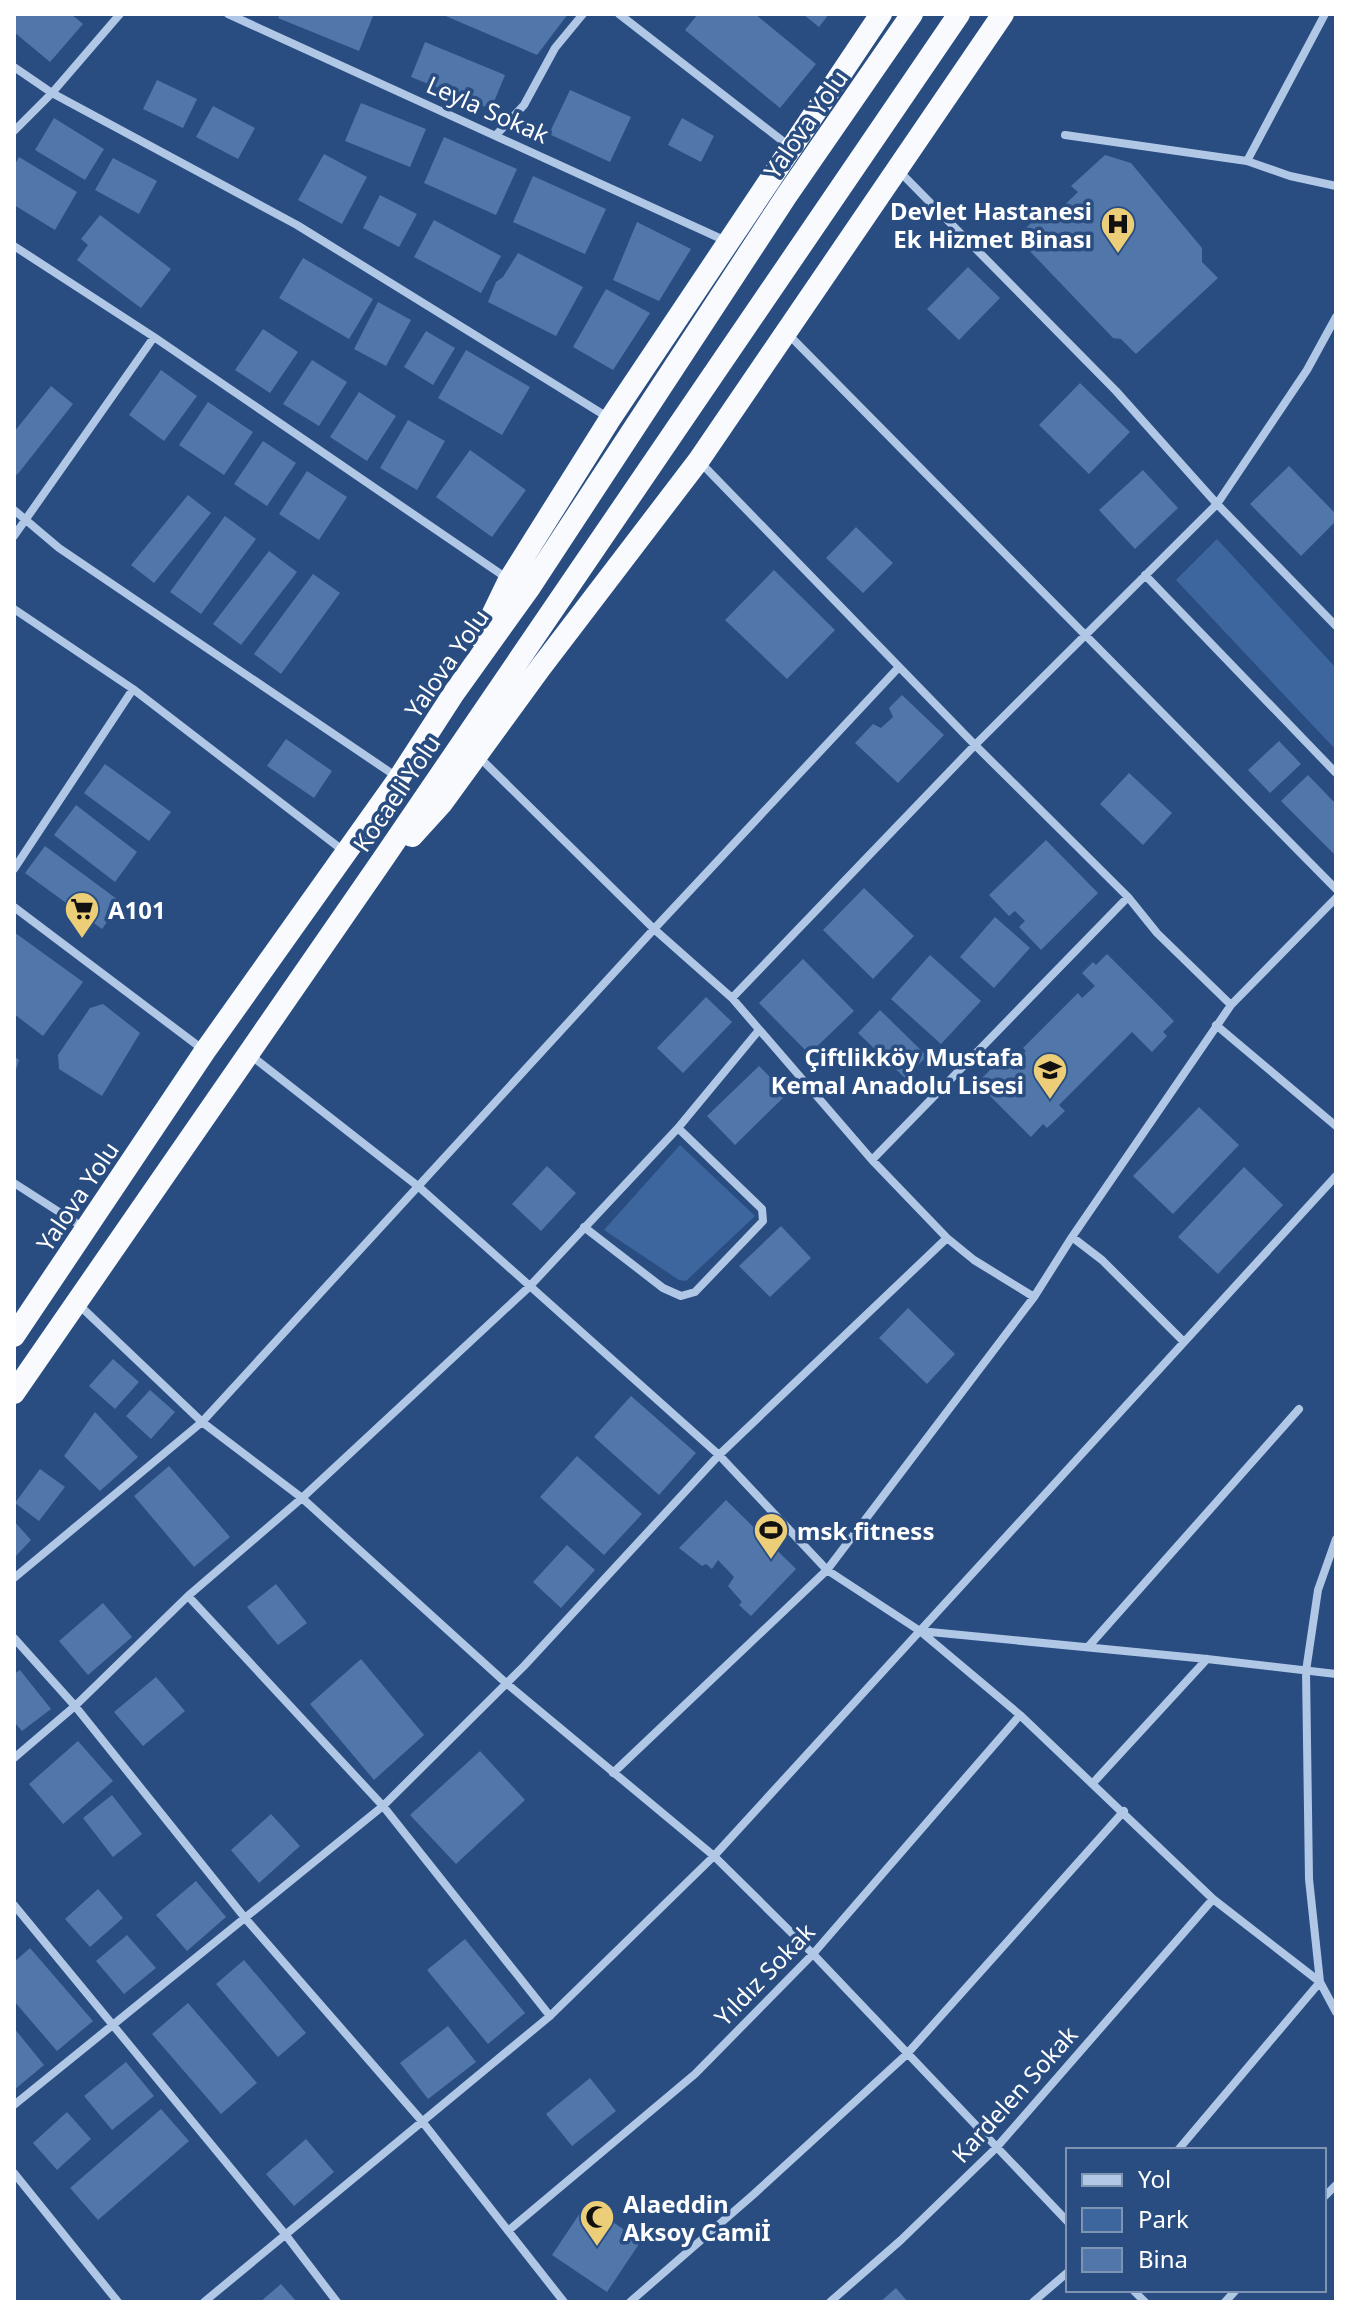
<svg xmlns="http://www.w3.org/2000/svg" width="1350" height="2316" font-family="'Noto Sans',sans-serif">
	<rect width="100%" height="100%" fill="#294d81"/>
	<path fill="#3e669e" d="M1217,539l119,129v82l-160,-170z
		M680,1145l75,71 -69,65 -7,-1 -75,-50z"/>
	<path fill="#5176a9" d="M17,14h54l12,10 -33,38 -36,-30v-14z
		M280,14h88l5,2 -14,35 -81,-33z
		M441,14h127l-31,41z
		M698,14h57l61,50 -36,44 -95,-78z
		M803,14h26l-10,13z
		M425,42l80,33 -14,34 -80,-32z
		M157,80l40,19 -14,29 -40,-19z
		M570,90l61,27 -21,45 -61,-28z
		M361,103l65,26 -16,38 -65,-26z
		M213,106l42,22 -17,31 -42,-22z
		M54,118l50,31 -19,31 -50,-30z
		M682,118l32,18 -13,26 -33,-17z
		M444,137l73,32 -21,46 -72,-32z
		M324,154l43,23 -25,47 -44,-24z
		M1105,155l26,8 71,85v14l16,16 -82,76 -15,-15 -8,-1 -89,-93 -3,-13 31,-27 7,5 19,-18 -7,-6z
		M19,157l58,35 -22,38 -41,-25v-39z
		M113,158l44,23 -18,33 -44,-24z
		M533,176l73,33 -21,45 -72,-32z
		M380,195l37,19 -18,33 -36,-19z
		M100,215l71,54 -30,39 -64,-48 11,-15 -7,-6z
		M434,220l67,36 -20,37 -67,-36z
		M637,222l54,27 -32,52 -46,-21z
		M518,253l65,34 -27,49 -68,-34 8,-20 7,-5z
		M303,258l70,41 -24,40 -70,-41z
		M968,267l32,31 -41,42 -32,-31z
		M606,289l44,24 -37,57 -40,-23z
		M378,302l33,18 -25,46 -32,-17z
		M263,329l35,23 -28,41 -35,-23z
		M426,331l29,17 -22,37 -29,-18z
		M466,350l64,37 -28,48 -64,-37z
		M312,360l35,22 -28,44 -36,-22z
		M161,370l36,26 -33,45 -35,-26z
		M1080,383l50,49 -41,42 -50,-49z
		M51,386l22,18 -56,71 -3,-2v-41z
		M359,392l37,24 -29,45 -37,-24z
		M208,402l45,30 -29,43 -45,-30z
		M408,420l37,21 -28,49 -37,-22z
		M263,441l33,22 -29,43 -33,-22z
		M470,450l56,40 -34,47 -56,-40z
		M1289,466l47,48v7l-35,35 -51,-52z
		M1143,470l35,38 -43,41 -36,-39z
		M307,471l40,26 -28,43 -40,-26z
		M188,495l23,18 -57,70 -23,-18z
		M225,516l31,23 -55,75 -31,-22z
		M856,527l37,36 -30,30 -37,-35z
		M269,551l28,21 -56,73 -28,-21z
		M774,570l61,60 -48,49 -62,-59z
		M313,574l27,19 -59,81 -27,-20z
		M902,695l42,40 -46,48 -43,-40 18,-19 8,4 12,-11 -4,-9z
		M286,739l46,32 -18,27 -47,-32z
		M1279,741l22,23 -31,29 -22,-23z
		M105,764l66,48 -22,29 -65,-48z
		M1129,773l43,40 -29,32 -43,-41z
		M1308,775l28,29v48l-2,2 -53,-53z
		M76,805l61,47 -22,30 -61,-47z
		M1046,840l52,53 -57,57 -22,-23 6,-6 -10,-10 -6,5 -20,-21z
		M45,846l76,56 -19,27 -77,-56z
		M864,888l50,48 -41,43 -50,-49z
		M995,917l35,31 -36,40 -34,-31z
		M14,932l69,50 -40,54 -29,-22z
		M1107,954l67,67 -11,11 4,4 -15,16 -20,-20 -73,73 6,6 -18,17 -4,-4 -12,13 -54,-54 27,-27 9,8 13,-13 -3,-3 55,-55 4,5 13,-12 -13,-13 11,-11 3,3z
		M930,955l51,46 -40,43 -50,-45z
		M803,959l51,52 -45,43 -50,-51z
		M706,997l26,25 -49,51 -26,-25z
		M103,1004l37,29 -38,63 -43,-27 -1,-14 32,-47z
		M880,1010l47,46 -22,22 -47,-45z
		M14,1056l5,4 -5,16z
		M759,1066l28,28 -52,51 -28,-29z
		M1199,1107l40,38 -66,69 -40,-38z
		M547,1166l29,27 -35,38 -29,-27z
		M1244,1167l39,38 -65,69 -40,-37z
		M781,1226l30,32 -41,39 -31,-31z
		M908,1308l47,46 -28,30 -48,-46z
		M113,1359l26,23 -24,27 -26,-23z
		M150,1390l25,22 -24,27 -25,-23z
		M631,1396l65,57 -37,42 -65,-58z
		M95,1412l43,45 -38,34 -36,-35z
		M577,1456l65,58 -38,41 -64,-58z
		M169,1466l61,71 -36,30 -60,-71z
		M40,1469l25,18 -26,34 -24,-18z
		M726,1500l70,69 -45,47 -12,-11 3,-3 -14,-16 6,-9 -16,-17 -6,9 -6,-5 -4,2 -23,-18z
		M14,1521l17,19 -17,18z
		M567,1545l28,25 -34,38 -28,-26z
		M276,1584l31,39 -29,22 -31,-38z
		M103,1603l29,34 -44,38 -29,-34z
		M361,1659l63,76 -50,45 -64,-76z
		M20,1670l31,39 -29,22 -8,-9v-48z
		M156,1677l29,34 -42,35 -29,-34z
		M78,1741l35,40 -50,43 -34,-40z
		M480,1751l45,49 -69,64 -46,-49z
		M112,1795l30,39 -29,23 -30,-39z
		M271,1814l29,32 -41,37 -28,-33z
		M196,1881l30,36 -39,34 -31,-36z
		M98,1889l25,29 -33,29 -25,-28z
		M127,1935l29,33 -32,26 -28,-33z
		M465,1939l60,74 -37,31 -61,-74z
		M30,1948l63,73 -36,30 -43,-50v-39z
		M244,1960l62,73 -28,24 -62,-73z
		M188,2003l69,80 -36,31 -69,-80z
		M448,2026l28,36 -48,37 -28,-36z
		M14,2028l30,37 -30,25z
		M126,2062l28,34 -42,34 -28,-34z
		M590,2078l26,33 -44,35 -26,-32z
		M161,2109l28,32 -91,79 -28,-32z
		M67,2112l24,27 -34,31 -24,-27z
		M306,2139l28,33 -40,34 -28,-32z
		M586,2204l55,37 -34,51 -55,-37z
		M281,2284l16,18h-37z
		M896,2288l12,14h-28z"/>
	<g fill="none" stroke-linecap="round" stroke-linejoin="round">
		<path stroke="#b1c7e6" stroke-width="8" d="M228,14l498,227
			M619,14l170,132
			M14,67l38,26 245,132 312,193
			M14,131l38,-38 68,-79
			M497,134l27,-29 31,-57 28,-34
			M1065,135l182,26 43,15 46,10
			M1247,161l78,-147
			M899,171l217,220 101,113 119,122
			M14,246l140,91 354,242
			M789,335l547,554
			M699,461l276,284 153,152 29,36 74,72
			M14,510l45,38 338,229
			M14,536l140,-199
			M1145,575l191,198
			M14,609l119,80 212,163
			M478,756l176,173 78,69 140,162 75,78 27,22 60,37
			M14,869l119,-180
			M14,907l191,144
			M732,998l243,-253 242,-241 90,-134 29,-53
			M1216,1025l120,101
			M249,1054l170,133 300,268 108,115 93,61 100,84 193,184 107,83 16,30
			M872,1160l256,-263
			M14,1183l70,45
			M584,1227l79,61 18,8 14,-4 68,-71 -1,-12 -84,-81
			M1072,1237l30,23 82,82
			M77,1303l125,119 100,76 204,185 208,173 99,98 255,268
			M14,1578l188,-156 452,-493 245,-262
			M188,1596l195,210 167,210
			M920,1631l287,28 129,15
			M14,1638l61,68 170,212 176,202 143,182
			M1088,1647l211,-238
			M14,1758l61,-52 113,-110 114,-98 227,-211 149,-159 81,-98
			M613,1773l214,-203 207,-273 38,-60 159,-232 105,-107
			M1093,1783l114,-124
			M14,1905l271,329 52,68
			M14,2105l369,-299 141,-140 195,-211 228,-217
			M1178,2150l142,-168 -11,-103 -3,-208 12,-81 18,-51
			M14,2173l104,129
			M1324,2197l12,-12
			M508,2231l187,-157 118,-120 207,-239
			M1133,2290l12,12
			M204,2302l346,-286 164,-160 622,-680
			M630,2302l124,-108 152,-139 218,-244
			M830,2302l71,-62 95,-92 217,-249
			M1033,2302l35,-30
			M1225,2302l11,-12"/>
		<path stroke="#f8fafe" stroke-width="22" d="M481,638l28,-58 101,-161 271,-405
			M412,836l30,-33 99,-136 158,-207 304,-446
			M14,1336l191,-285 194,-273 55,-85 76,-106 257,-392 125,-181
			M14,1393l369,-534 576,-845"/>
	</g>
	<defs>
		<g id="hospital-pin" transform="scale(1.8)"><path d="M0 17L-7.5 6A9.5 9.5 0 1 1 7.5 6Z" fill="#edce78" stroke="#294d81"/><path d="M-5-5h3v3.5h4V-5h3V5h-3V1.5h-4V5h-3Z" fill="#111"/></g>
		<g id="supermarket-pin" transform="scale(1.8)"><path d="M0 17L-7.5 6A9.5 9.5 0 1 1 7.5 6Z" fill="#edce78" stroke="#294d81"/><path d="M-6-5.5h2.5l.6 2H6L4.5 2H-2.5L-4.4-4H-6ZM-1.5 3.2a1.3 1.3 0 1 0 .1 0ZM3 3.2a1.3 1.3 0 1 0 .1 0Z" fill="#111"/></g>
		<g id="school-pin" transform="scale(1.8)"><path d="M0 17L-7.5 6A9.5 9.5 0 1 1 7.5 6Z" fill="#edce78" stroke="#294d81"/><path d="M0-5L7-2L0 1L-7-2ZM-4 1L0 2.5L4 1V4Q0 6-4 4Z" fill="#111"/></g>
		<g id="stadium-pin" transform="scale(1.8)"><path d="M0 17L-7.5 6A9.5 9.5 0 1 1 7.5 6Z" fill="#edce78" stroke="#294d81"/><path d="M0-5a6.5 5 0 1 0 0 10a6.5 5 0 1 0 0-10ZM-3.5-1.8h7v3.6h-7Z" fill="#111"/></g>
		<g id="mosque-pin" transform="scale(1.8)"><path d="M0 17L-7.5 6A9.5 9.5 0 1 1 7.5 6Z" fill="#edce78" stroke="#294d81"/><path d="M3.5-4.9A6 6 0 1 0 3.5 4.9A5 5 0 1 1 3.5-4.9Z" fill="#111"/></g>
	</defs>
	<g fill-rule="evenodd">
		<use href="#hospital-pin" x="1118" y="224"/>
		<use href="#supermarket-pin" x="82" y="909"/>
		<use href="#school-pin" x="1050" y="1070"/>
		<use href="#stadium-pin" x="771" y="1530"/>
		<use href="#mosque-pin" x="597" y="2217"/>
	</g>
	<g text-anchor="middle" dominant-baseline="central" stroke-width="7" stroke-linejoin="round" paint-order="stroke">
		<g font-size="24" fill="#fff" stroke="#294d81">
			<text transform="translate(488 109) rotate(24)">Leyla Sokak</text>
			<text transform="translate(805 124) rotate(-55)">Yalova Yolu</text>
			<text transform="translate(446 663) rotate(-55)">Yalova Yolu</text>
			<text transform="translate(396 793) rotate(-56)">Kocaeli̇ Yolu</text>
			<text transform="translate(77 1196) rotate(-56)">Yalova Yolu</text>
			<text transform="translate(764 1974) rotate(-46)">Yıldız Sokak</text>
			<text transform="translate(1014 2094) rotate(-48)">Kardelen Sokak</text>
		</g>
		<g font-size="24" font-weight="bold" fill="#fff" stroke="#294d81" text-anchor="start">
			<text x="1092" y="210" text-anchor="end">Devlet Hastanesi<tspan x="1092" dy="28">Ek Hizmet Binası</tspan></text>
			<text x="108" y="909">A101</text>
			<text x="1024" y="1056" text-anchor="end">Çiftlikköy Mustafa<tspan x="1024" dy="28">Kemal Anadolu Lisesi</tspan></text>
			<text x="797" y="1530">msk fitness</text>
			<text x="623" y="2203">Alaeddin<tspan x="623" dy="28">Aksoy Camiİ</tspan></text>
		</g>
	</g>
	<rect width="1350" height="2316" fill="none" stroke="#ffffff" stroke-width="32"/>
	<rect x="1066" y="2148" width="260" height="144" fill="#294d81" stroke="#7f94b3" stroke-width="2"/>
	<rect x="1082" y="2174" width="40" height="12" fill="#b1c7e6" stroke="#7f94b3" stroke-width="2"/>
	<text x="1138" y="2188" font-size="24" fill="#ffffff">Yol</text>
	<rect x="1082" y="2208" width="40" height="24" fill="#3e669e" stroke="#7f94b3" stroke-width="2"/>
	<text x="1138" y="2228" font-size="24" fill="#ffffff">Park</text>
	<rect x="1082" y="2248" width="40" height="24" fill="#5176a9" stroke="#7f94b3" stroke-width="2"/>
	<text x="1138" y="2268" font-size="24" fill="#ffffff">Bina</text>
</svg>
